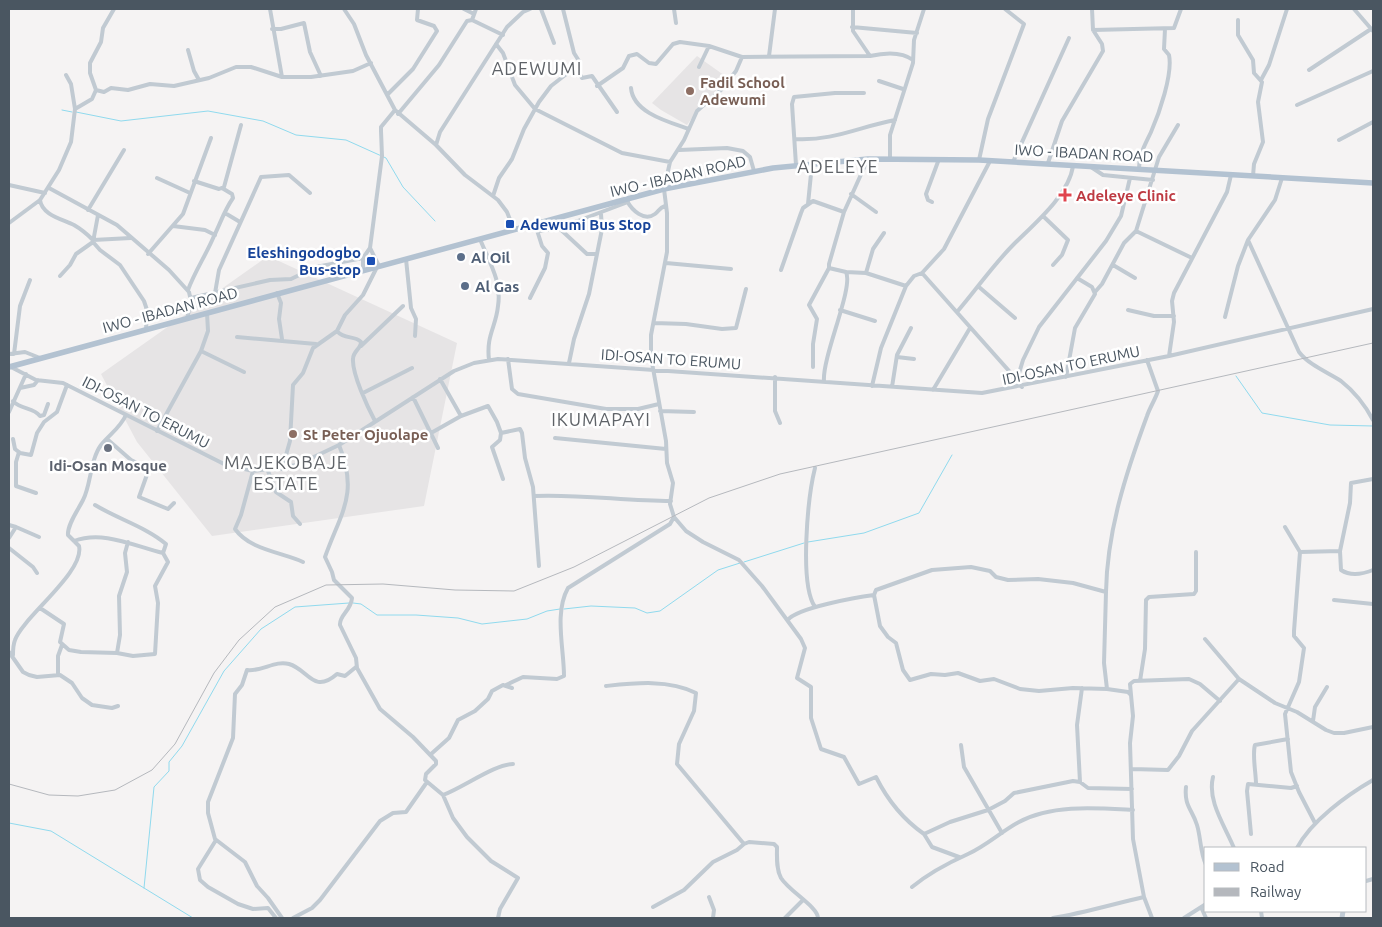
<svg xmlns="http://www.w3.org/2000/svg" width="1382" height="927" font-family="Ubuntu,sans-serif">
	<rect width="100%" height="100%" fill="#f5f3f3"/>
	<path fill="#e6e4e5" d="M697,56l31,22 -31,33 -10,14 -26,-15 -9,-7z
		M268,256l189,87 -33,163 -212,30 -75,-94 -36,-68z"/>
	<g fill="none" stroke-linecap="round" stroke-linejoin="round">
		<path stroke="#90daee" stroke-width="1" d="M62,110l10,2
			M76,112l45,9 87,-10 55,10 33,14 50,5 40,18 17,29 32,34
			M1236,376l26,37 68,12 43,1
			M808,542l56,-9 55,-20 33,-58
			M744,562l60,-19
			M353,603l8,1 16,11h39l42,3 24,6 45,-5 20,-8 13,-2
			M564,609l27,-3 44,2 12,5 13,-2 58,-41 22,-7
			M9,823l42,8 142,87
			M144,888l10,-101 15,-16v-9l13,-16 42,-75 37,-42 34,-22 54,-4"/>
		<path stroke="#c1cad2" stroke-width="4" d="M270,9l12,68
			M344,9l10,15 12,31 29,55 41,35 29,30 33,25 9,12 7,18
			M464,9l10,5
			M541,9l13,34
			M674,9l2,14
			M853,9v22l17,25c13,-3 31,-5 43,4
			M1354,9l19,22
			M472,20l4,-11
			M1238,20v15l15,25 1,13 8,9 -4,20 5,40 -9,22 -1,12
			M852,27l65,6
			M272,29h9l23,-6 6,29 11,24
			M1093,30l81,-2 7,-19
			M496,44l7,9 12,32 20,24 87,44 48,9
			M188,50l6,21 5,9
			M769,56l6,-47
			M742,57l-6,14 -15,19 -24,21 -13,29 -14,22 -6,27 3,24v39l-16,83v22l15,84 1,22 6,20 -3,21 4,13 12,14 17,11 36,18 23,26 39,53 4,9 -8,30 14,9v31l10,31 23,8 15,27 17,-7c11,22 28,43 48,57l26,-12 38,-12 17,-9 9,-8 59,-12 7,1 8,6 44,1
			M699,67l10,-21
			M577,69l5,9 10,-2 25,36
			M1309,70l62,-41
			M66,75l5,9 4,25
			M1261,80l8,-15 18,-56
			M879,81l24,8
			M597,86l26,-18 6,-12 8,-2 12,9 7,1 17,-20 7,-2 29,4 33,11 128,-1
			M631,88c2,25 38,34 58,41
			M96,90l-6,-17v-10l11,-21 2,-14 11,-19
			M388,94l25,-25 24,-38 -3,-5 -17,-6 1,-11
			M1297,105l76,-34
			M398,114l41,-49 28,-44 5,-1 31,15
			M795,139c39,2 63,-12 100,-19
			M1339,140l34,-18
			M436,145l4,-13 67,-105 16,-15 7,-3
			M679,150l48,-2 16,3 7,6 4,14
			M890,159v-24l23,-72 1,-23 10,-31
			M979,160l9,-41 36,-95 -19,-15
			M1013,162l56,-124
			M1048,163l14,-42 41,-70 -1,-7 -9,-14 -1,-21
			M796,165l-4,-61 2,-7 41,-4h29
			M1091,167l12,8 50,5
			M1139,169c0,-15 6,-24 12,-37 8,-18 22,-58 18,-77l-5,-6 1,-20
			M667,176l7,11
			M157,178l33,15
			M1282,178l-7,22 -27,40 51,112c10,13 28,20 42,29 14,11 24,24 32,39
			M194,181l25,8 5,-2 17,-62
			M9,185l36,8
			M49,188l68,37 52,45 20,22 2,9 -4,18
			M851,194l25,18
			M493,196l6,-18 13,-19 12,-30 15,-27 12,-16 18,-14 9,-5 1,-6 -5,-8 -11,-44
			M40,200c2,15 22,19 34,25 7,4 13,9 19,15l38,-2
			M627,201c5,9 17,21 28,13 4,-3 4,-6 10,-8
			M932,202l-4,-2 -2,-6 13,-35
			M808,204l4,-40
			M88,210l36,-60
			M225,213l15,9
			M98,215l-5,27 7,8 20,15 24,36 3,9 -1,20
			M1043,216l25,24 -6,15 -9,10
			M9,223l31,-23 19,-30 12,-28 4,-33 17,-10 4,-9 8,2 7,-4 17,2 22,-6 24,2 35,-8 27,-11h15l31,10h29l42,-6 18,-8
			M173,226l32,4 10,5
			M559,228l28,26h9
			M539,231l20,-3 69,-26
			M1136,231l56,27
			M480,239c9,23 22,42 18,67 -2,21 -12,29 -9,54
			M148,254l35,-40 28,-76
			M406,259l5,49 5,11 -1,17
			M666,263l65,6
			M1113,265l22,13
			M379,266l-9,-18 12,-92 -1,-25v-4l14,-17
			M781,270l20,-57 2,-5 10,-7 31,11
			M363,271v-13l7,-10
			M846,272l20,1 40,13
			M866,273l7,-24 11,-16
			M922,273l95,107
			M60,276l10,-11 6,-11 17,-12
			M979,287l36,31
			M188,290c7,-19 18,-35 26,-54 7,-14 10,-25 19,-38l-1,-4 -10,-6
			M1095,292l7,-8 22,-41 12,-12 23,-74 19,-32
			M215,293l4,-23 42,-93 28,-2 21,18
			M277,293l4,10 -2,16 3,20
			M191,298l79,-18 21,-1 25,-12 47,-9
			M530,298l15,-30 3,-15 -6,-7 -7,-22
			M840,310l35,11
			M1128,310l26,6h20
			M957,312c19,-22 36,-47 57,-68 20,-20 55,-49 59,-78
			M1225,317l13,-51 10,-26
			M654,323l32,1 36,5 14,-1 10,-39
			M337,331c7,9 18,4 24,11 0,7 -8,9 -8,17 -1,15 15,49 22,62
			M237,337l79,7
			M361,346l42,-40
			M201,351l43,21
			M9,354l16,-2 15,6
			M14,354l6,-48 10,-26
			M1169,356l5,-34 -2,-21 2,-8 53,-101 4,-17
			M897,357l17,2
			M508,359l4,30 6,5 88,15h32l21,-5
			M569,363l5,-24 15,-45 13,-65 -1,-15
			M11,367l25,13 27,3 161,81 29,7 44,-6 42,-20 115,-74 20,-8 24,-4 484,34 187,-37 204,-47
			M813,367v-23l4,-25 -8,-14 20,-37
			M775,377v34l5,12
			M1066,377l9,-49 20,-34 -3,-7 -15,-9
			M440,379l21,37
			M824,381c-2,-24 30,-94 22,-109l-17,-4v-4l15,-52 24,-53
			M872,386l9,-38 25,-62 8,-10 8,-3 22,-24 46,-88
			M892,387l5,-32 14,-27
			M1022,387l-5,-7 6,-20 16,-33 67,-86 15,-25 9,-38
			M20,388l14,-3 4,-5
			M933,390l37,-62
			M363,393l49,-25
			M413,397l25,51
			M13,401c8,9 20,6 27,15l4,-1 4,-11
			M660,411l34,1
			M9,412l17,-38
			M157,431l44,-80 7,-20 -1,-18
			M431,433l30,-17 27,-10 9,16 4,11 -1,7 -8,7 11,32
			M501,433l19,-4 2,4 3,25 8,29 6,79
			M555,438l111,11
			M13,439l2,10 5,4 11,2 6,-22 7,-11 13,-10 10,-27
			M107,439l24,21 18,9 -10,28 29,12 6,-6
			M339,445c20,49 2,67 -14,112l7,15 2,8 18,18c-1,13 -13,17 -12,27l16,33 1,10 23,41 33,28 23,24v3l-10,10 -1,6 18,15 10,23 14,19 24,24 27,17 -18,31 -2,9
			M19,452l-3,10v24l20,7
			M282,469l8,-28 3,-56 10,-12 10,-25 24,-17 8,-16 18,-20 14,-28
			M253,471l-12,44 -6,14c15,21 46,23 68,33
			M268,471l8,21 15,10 2,14 7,8
			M534,496c46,-2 91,5 137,5
			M9,525l7,2
			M1285,527l15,25 40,-1 10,-48 1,-20 22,-4
			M9,538l7,-11 23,10
			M74,541c29,-11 60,5 89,12l3,-9c-20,-17 -48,-25 -71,-39
			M9,548l24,19 4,6
			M1340,551l1,19c9,6 22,4 32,0
			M1300,552l-6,79v5l10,12 -5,34 -14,32 6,58 8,20 16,31
			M1106,592l-2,71 3,26 21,3 3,3 2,21 -3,27 3,96 11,58 8,21
			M1334,600l39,4
			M815,607c-16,-23 -7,-111 0,-139
			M40,608l24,16 -4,18 9,8 12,2 36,1 16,3 22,-2 3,-51 -3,-17 13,-24 -5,-9
			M788,620c8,-12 70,-23 86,-25
			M1205,639l34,40 36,24 22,9 29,18 8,3h10l29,-6
			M9,652l14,20 6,3 8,2 23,-2 12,8 10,15 10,7 20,3 6,-2
			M117,653l3,-18 -1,-39 8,-24 -2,-19 3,-11
			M13,655c0,-5 0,-10 2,-15 8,-23 70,-68 64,-94l-11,-11c-1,-10 10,-25 15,-35 8,-15 7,-40 18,-55 9,-11 19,-17 25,-30
			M58,675v-19l4,-11
			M1140,681l5,-32 1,-49 3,-3 45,-3 2,-3v-39
			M506,685l17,-8 34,2 7,-3c0,-28 -10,-63 4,-88l102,-64 4,-7
			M606,686c28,-3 63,-7 90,7l-2,18 -15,33 -2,20 67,80
			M1107,689l-34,-1 -34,3 -19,-2 -26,-10 -14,2 -22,-8 -13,2 -14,-1 -21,6 -7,-10 -7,-27 -8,-6 -8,-11 -6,-31 2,-5 56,-20 39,-3 19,4 6,6 12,3 30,-1 35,4 33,9c1,-61 20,-119 41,-176 3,-9 8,-16 11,-25l-11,-31
			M1131,695l-1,-11 4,-3 55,-2 11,5 20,17
			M1313,721l2,-14 12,-20
			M961,745l3,22 38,66
			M430,755l19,-17 9,-18 17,-9 13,-12 4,-8 11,-6 9,3
			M1132,769l36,1 11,-14 13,-25 47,-52
			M1213,777c-6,24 12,49 21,71
			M1080,782l-3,-57 5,-37
			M1256,784c0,-11 -4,-30 -1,-39l33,-6
			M1186,787c-2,19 6,22 11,38 4,13 3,27 9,40
			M443,795c21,-8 52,-31 70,-31
			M924,834l8,13 27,10
			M1251,834l-4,-43 1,-7 43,4 6,-2
			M216,840l-18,29 2,11 8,7 30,17 15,5 15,-1 8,10
			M1297,848c14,-27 50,-53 76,-68
			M1366,881l7,-2
			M912,887c17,-14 36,-24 56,-33 18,-8 34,-23 51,-32 33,-18 78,-14 114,-12
			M709,897l5,13 -1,8
			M653,907l31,-17 29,-28 24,-12 7,-6 5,-2 25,2 3,3c0,10 -1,22 4,31 8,13 37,29 37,40
			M1201,907l5,11
			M1261,911l1,7
			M282,918l-14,-20 -11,-12 -12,-24 -30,-23 -7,-26v-11l25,-64 2,-44 7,-9 5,-15c15,2 28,-10 42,-6 19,5 24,31 48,10l8,2 11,-9
			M293,918l19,-10 8,-8 60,-79 13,-8 13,-1 21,-30
			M785,918l17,-17
			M1053,918c31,-5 60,-14 91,-21
			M1184,918l22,-14"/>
		<path stroke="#c1cbd6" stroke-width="5" d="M1342,918l1,-7"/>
		<path stroke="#b3c2d1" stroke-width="5.5" d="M9,367l655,-178 109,-21 95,-9 111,1 394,23"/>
		<path stroke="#b5b8bd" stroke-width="1" d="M9,784l40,11 29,1 37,-6 37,-20 23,-26 39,-71 25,-33 36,-33 51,-22 57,-1 72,6 59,1 60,-24 135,-69 71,-24 593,-131"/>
	</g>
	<g fill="#8d6e63" stroke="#fff" stroke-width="2">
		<circle cx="690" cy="91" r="5"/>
		<circle cx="293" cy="434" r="5"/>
	</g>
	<path fill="#e0444e" stroke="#fff" stroke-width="2" d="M1062.5 187.5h5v5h5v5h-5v5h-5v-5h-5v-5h5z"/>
	<g fill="#1a4fb4" stroke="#fff" stroke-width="2">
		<rect x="505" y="219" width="10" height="10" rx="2.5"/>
		<rect x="366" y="256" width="10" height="10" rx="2.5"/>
	</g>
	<g fill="#5c6f8a" stroke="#fff" stroke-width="2">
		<circle cx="461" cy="257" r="5"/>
		<circle cx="465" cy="286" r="5"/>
	</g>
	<circle fill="#6b7280" stroke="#fff" stroke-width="2" cx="108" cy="448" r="5"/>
	<g text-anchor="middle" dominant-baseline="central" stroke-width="5" stroke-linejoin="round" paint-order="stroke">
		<g font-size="15" font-weight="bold" fill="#785e54" stroke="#fff" text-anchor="start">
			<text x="700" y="82">Fadil School<tspan x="700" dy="17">Adewumi</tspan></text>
			<text x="303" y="434">St Peter Ojuolape</text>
		</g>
		<g font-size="15" fill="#4a5661" stroke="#fff">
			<text transform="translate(1084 153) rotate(3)">IWO - IBADAN ROAD</text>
			<text transform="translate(678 176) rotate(-13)">IWO - IBADAN ROAD</text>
			<text transform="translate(170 310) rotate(-15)">IWO - IBADAN ROAD</text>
			<text transform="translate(671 359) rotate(4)">IDI-OSAN TO ERUMU</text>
			<text transform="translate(1071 365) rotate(-12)">IDI-OSAN TO ERUMU</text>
			<text transform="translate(146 412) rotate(27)">IDI-OSAN TO ERUMU</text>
		</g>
		<g font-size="15" font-weight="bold" fill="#be3a42" stroke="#fff" text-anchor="start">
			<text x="1076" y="195">Adeleye Clinic</text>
		</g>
		<g font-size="15" font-weight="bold" fill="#164399" stroke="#fff" text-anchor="start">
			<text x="520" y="224">Adewumi Bus Stop</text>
			<text x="361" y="252" text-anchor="end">Eleshingodogbo<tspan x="361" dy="17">Bus-stop</tspan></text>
		</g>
		<g font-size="15" font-weight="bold" fill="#4e5e75" stroke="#fff" text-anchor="start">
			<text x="471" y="257">Al Oil</text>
			<text x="475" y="286">Al Gas</text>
		</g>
		<g font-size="15" font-weight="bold" fill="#5b616d" stroke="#fff">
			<text x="108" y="465">Idi-Osan Mosque</text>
		</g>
		<g font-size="18" letter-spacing="1" fill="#5f6368" stroke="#fff">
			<text x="537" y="68">ADEWUMI</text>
			<text x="838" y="166">ADELEYE</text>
			<text x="601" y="419">IKUMAPAYI</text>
			<text x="286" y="462">MAJEKOBAJE<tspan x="286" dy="21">ESTATE</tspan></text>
		</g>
	</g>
	<rect width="1382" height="927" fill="none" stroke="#4a5661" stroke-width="20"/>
	<rect x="1204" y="847" width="162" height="65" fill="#ffffff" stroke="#b7bbc0"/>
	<rect x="1214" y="863" width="25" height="8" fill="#b3c2d1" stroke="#b7bbc0"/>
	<text x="1250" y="872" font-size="15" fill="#4a5661">Road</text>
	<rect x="1214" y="888" width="25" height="8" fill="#b5b8bd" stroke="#b7bbc0"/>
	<text x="1250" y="897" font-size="15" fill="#4a5661">Railway</text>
</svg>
